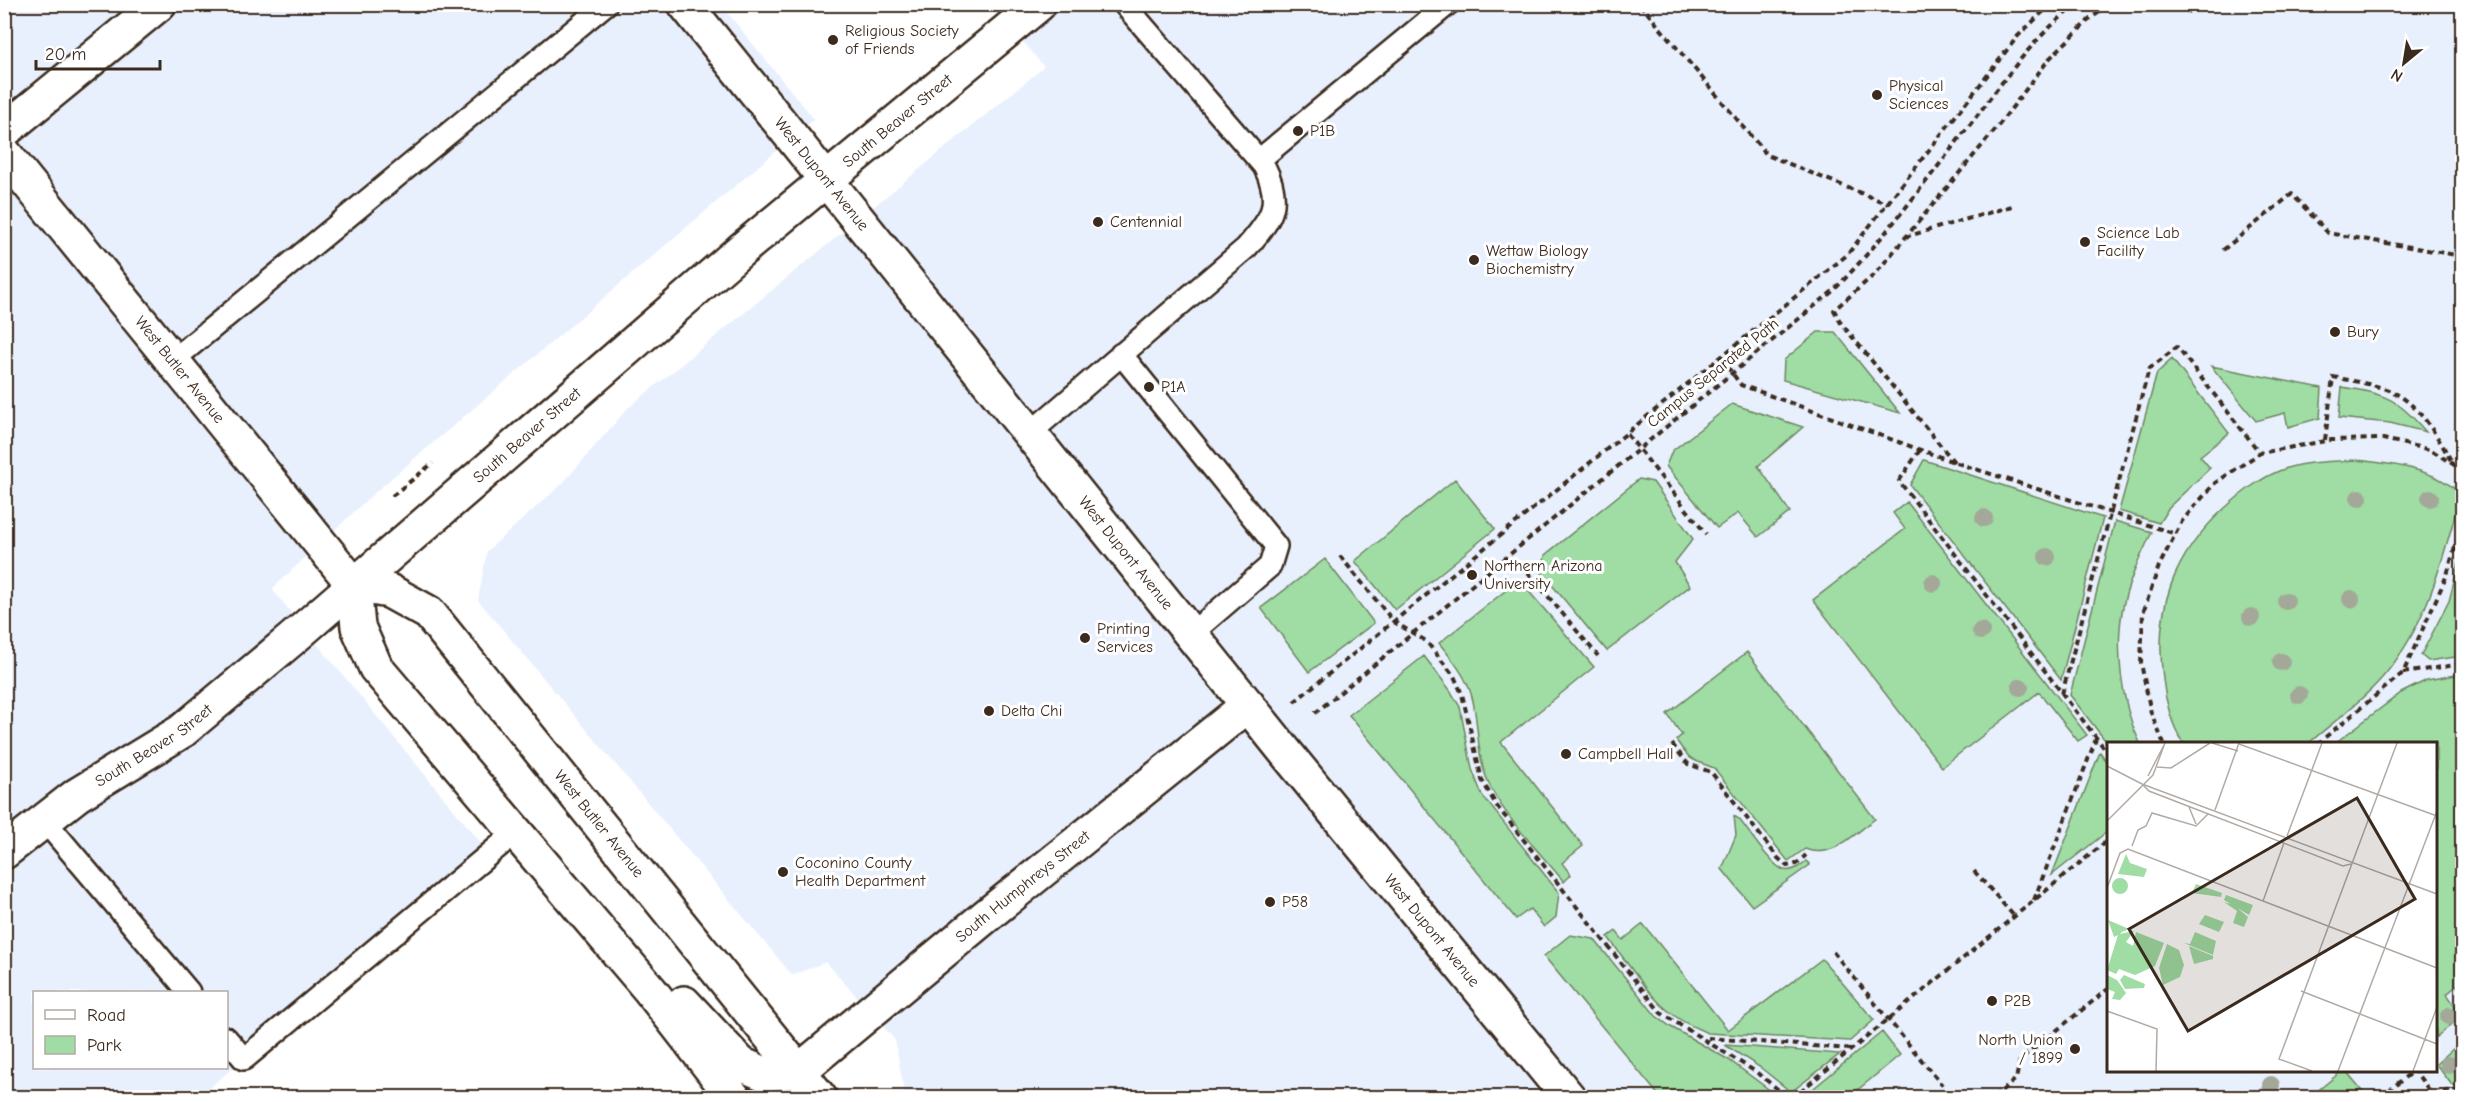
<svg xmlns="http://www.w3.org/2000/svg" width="2467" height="1102" font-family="'Comic Neue',sans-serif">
	<rect width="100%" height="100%" fill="#fff"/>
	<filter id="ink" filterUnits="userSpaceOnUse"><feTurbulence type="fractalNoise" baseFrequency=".0167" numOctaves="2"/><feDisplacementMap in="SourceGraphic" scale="12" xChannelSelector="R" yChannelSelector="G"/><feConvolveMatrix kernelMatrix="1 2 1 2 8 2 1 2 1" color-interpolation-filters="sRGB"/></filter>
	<g filter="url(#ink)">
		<path fill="#e8f0fe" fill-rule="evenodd" d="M5,5h716l93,114 -441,375 -101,95 219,266 -293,242 -193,1zM34,992h192v76h-192z
			M993,5h1469v1092h-1557l-10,-57 -69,-78 -34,13 -314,-375 9,-49 76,-68 64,-74 417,-342zM2108,744h328v326h-328z"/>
		<path fill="#9fdda4" stroke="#6d8461" stroke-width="1.5" d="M1818,332h17l65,81 -117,-33 1,-20z
			M2172,359l57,74 -29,23 10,12 -41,39 -10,16 -40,-12 38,-138z
			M2211,366l111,22 -2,30 -32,9 -3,-14 -29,8z
			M2342,387c44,7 55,11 84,45l-36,-9 -51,-5z
			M1732,404l71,23 -45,39 32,46 -32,25 -20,-24 -21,15 -51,-62 6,-15z
			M1924,460l179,58 -42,162 -151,-195z
			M2355,460c32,3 80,8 104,33l-1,11c-17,62 -33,126 -77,175 -21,24 -49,44 -72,64h-126c-11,-17 -18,-43 -20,-64 -9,-71 10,-124 63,-172 16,-14 33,-28 53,-36 23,-10 51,-9 76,-11z
			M1455,479l40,50 -100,81 -40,-49z
			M1639,479l14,3 40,57 -18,23 15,24 -83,65 -65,-78 3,-18z
			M1907,502l180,233 -9,6 -39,-49 -97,75 -129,-167 92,-71 -12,-16z
			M2115,521l37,11c-11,23 -22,46 -28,70 -10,43 -3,102 16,141l-32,1 -38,-49z
			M2462,552v104l-34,5 -7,-6 28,-54z
			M1325,559l49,64 -65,49 -48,-64z
			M1519,580l75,87 -93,75 82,104 -21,17 9,12 -7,7c-24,-30 -64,-69 -77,-103 -11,-27 -8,-56 -15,-82 -5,-20 -20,-38 -33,-54z
			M1747,652l128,167c-21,15 -43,41 -70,30l-17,12 -74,-93c-23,-9 -23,-6 -38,-28l6,-5 -15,-21z
			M1424,656l26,34 10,17 12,62 10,26 77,98 -3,24 -12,10 -14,-18 -14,10 -167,-204z
			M2462,674v307l-15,13 15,22 -26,21v-293l-101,-1 66,-50 26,-13z
			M2100,752l8,11v68l-56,44z
			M1734,816l5,3c9,11 33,48 45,51 9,2 16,-4 22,-9l4,4 -58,41 -30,-37 14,-34z
			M1643,924l85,106 94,-71 52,61 -24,21 -142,-8c-11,-5 -23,-9 -33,-17 -24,-16 -49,-55 -67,-79l8,-6 7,9z
			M1570,935l24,4 62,77 15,11 58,33 50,37h-119l-116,-141z
			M1882,1032l18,23 -51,42h-46z
			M2462,1041v47l-10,-3 -16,-21z
			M1725,1045l115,9 -49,38 -30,-24z
			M2343,1070l3,1 20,24 -3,3 -53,-1z"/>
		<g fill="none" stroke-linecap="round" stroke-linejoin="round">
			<g stroke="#3b2a1e" stroke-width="26">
				<path id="service" d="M1259,160l189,-156
					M1121,354l155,192 -6,20 -78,67
					M172,361l434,-357
					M1030,433l216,-185c26,-29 37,-45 18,-82l-140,-162
					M44,820l145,172
					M226,1038l18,21 272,-227"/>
			</g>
			<g stroke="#3b2a1e" stroke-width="38">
				<g id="minor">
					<path id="s1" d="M685,4l602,750 282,344"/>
					<path d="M4,131l155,-127"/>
					<path id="s2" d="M799,1071l187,-155 262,-211"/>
				</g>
			</g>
			<g stroke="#3b2a1e" stroke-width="38">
				<g id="tertiary">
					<path id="s3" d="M4,852l73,-57 105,-64 110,-92 448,-388 299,-247"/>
				</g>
			</g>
			<g stroke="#3b2a1e" stroke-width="38">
				<g id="secondary">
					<path id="s4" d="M4,153l350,432 4,42 18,41 274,322 84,108"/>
					<path id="s5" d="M354,585l35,6 40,22 391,485"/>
					<path d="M684,1003l57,61 24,10 34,-3"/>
				</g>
			</g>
			<path stroke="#3b2a1e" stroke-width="4" stroke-dasharray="6 4.5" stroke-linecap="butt" d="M1640,4l127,151 121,49
				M1076,11l9,-7
				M2188,13l4,-9
				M1905,237l107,-31
				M2223,250l69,-56 36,39 134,23
				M1721,358l20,27 213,77 222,72
				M1627,434l79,100
				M2325,440l8,-63c20,4 42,7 60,15 27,13 46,47 60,72
				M1920,450l-21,31 209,272
				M1954,462l-113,-139 -7,-13 41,-36 120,-144 54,-71 43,-42 21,-13
				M392,496l41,-33
				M1340,556l54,66 32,19 28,35 8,18 20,86 14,25 165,208 95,59 33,26
				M1521,564l77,92
				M2403,673l59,-9
				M2062,694l87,-325 28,-22 83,106
				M1294,702l553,-447 171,-219 33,-32
				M1315,713l518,-422c51,-52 94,-111 139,-169 32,-41 62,-87 106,-118
				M1672,744l16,20 23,8 67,86 9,8 9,-2 10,-9
				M2164,744l-13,-31 -10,-50 2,-50 16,-47 23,-45 33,-38 45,-30 71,-13 52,-1 48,11 31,20
				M2317,744l86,-71 44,-98 15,-52
				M1974,871l40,45
				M2034,900l62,-161
				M1833,952l109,133
				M1708,1038l142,11
				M2434,1095l18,-5 10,2
				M1792,1098l316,-258
				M1994,1098l22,-19 4,-19 88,-71
				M2380,1098l34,-28 21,28"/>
			<use href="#service" stroke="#fff" stroke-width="21"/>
			<use href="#minor" stroke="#fff" stroke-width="33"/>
			<use href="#tertiary" stroke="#fff" stroke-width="33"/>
			<use href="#secondary" stroke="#fff" stroke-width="33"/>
		</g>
		<g fill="#a4a899">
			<circle cx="2359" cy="498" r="9"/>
			<circle cx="2430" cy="498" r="9"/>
			<circle cx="1984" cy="518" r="9"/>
			<circle cx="2047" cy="557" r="9"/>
			<circle cx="1933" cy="583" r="9"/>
			<circle cx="2351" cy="599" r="9"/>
			<circle cx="2286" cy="601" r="9"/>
			<circle cx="2251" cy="617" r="9"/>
			<circle cx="1981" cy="631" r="9"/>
			<circle cx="2281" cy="662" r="9"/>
			<circle cx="2020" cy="687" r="9"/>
			<circle cx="2299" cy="695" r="9"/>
			<circle cx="2449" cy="1016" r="9"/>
			<circle cx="2449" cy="1065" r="9"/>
			<circle cx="2271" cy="1085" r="9"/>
		</g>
	</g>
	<g fill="#3b2a1e" stroke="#fff" stroke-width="2">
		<circle cx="833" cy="40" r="6"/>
		<circle cx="1877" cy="95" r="6"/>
		<circle cx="1298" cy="131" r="6"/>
		<circle cx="1098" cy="222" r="6"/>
		<circle cx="2085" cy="242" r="6"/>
		<circle cx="1474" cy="260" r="6"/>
		<circle cx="2335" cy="332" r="6"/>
		<circle cx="1149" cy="387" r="6"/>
		<circle cx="1472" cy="575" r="6"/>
		<circle cx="1085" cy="638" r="6"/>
		<circle cx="989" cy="711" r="6"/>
		<circle cx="1566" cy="754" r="6"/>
		<circle cx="783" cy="872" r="6"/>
		<circle cx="1270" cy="902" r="6"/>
		<circle cx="1992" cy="1001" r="6"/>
		<circle cx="2075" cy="1049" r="6"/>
	</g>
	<g text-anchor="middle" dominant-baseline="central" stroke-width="6" stroke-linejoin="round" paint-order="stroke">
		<g font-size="16" fill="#3b2a1e" stroke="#fff" text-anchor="start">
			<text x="845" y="31">Religious Society<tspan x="845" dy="18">of Friends</tspan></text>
			<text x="1889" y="86">Physical<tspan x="1889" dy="18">Sciences</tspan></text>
			<text x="1310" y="131">P1B</text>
			<text x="1110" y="222">Centennial</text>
			<text x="2097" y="233">Science Lab<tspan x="2097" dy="18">Facility</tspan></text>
			<text x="1486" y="251">Wettaw Biology<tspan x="1486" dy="18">Biochemistry</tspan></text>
			<text x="2347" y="332">Bury</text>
			<text x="1161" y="387">P1A</text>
			<text x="1484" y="566">Northern Arizona<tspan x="1484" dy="18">University</tspan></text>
			<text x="1097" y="629">Printing<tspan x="1097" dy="18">Services</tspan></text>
			<text x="1001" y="711">Delta Chi</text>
			<text x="1578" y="754">Campbell Hall</text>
			<text x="795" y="863">Coconino County<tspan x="795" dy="18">Health Department</tspan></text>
			<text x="1282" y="902">P58</text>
			<text x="2004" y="1001">P2B</text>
			<text x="2063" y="1040" text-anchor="end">North Union<tspan x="2063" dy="18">/ 1899</tspan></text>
		</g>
		<g font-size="16" fill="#3b2a1e" stroke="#fff">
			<text stroke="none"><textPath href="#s3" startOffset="1156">South Beaver Street</textPath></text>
			<text stroke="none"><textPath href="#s1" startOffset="218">West Dupont Avenue</textPath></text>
			<text stroke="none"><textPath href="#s4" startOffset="279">West Butler Avenue</textPath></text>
			<text transform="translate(1713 373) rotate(-39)">Campus Separated Path</text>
			<text stroke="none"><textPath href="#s3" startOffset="670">South Beaver Street</textPath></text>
			<text stroke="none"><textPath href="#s1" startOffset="704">West Dupont Avenue</textPath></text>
			<text stroke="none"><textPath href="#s3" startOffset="184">South Beaver Street</textPath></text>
			<text stroke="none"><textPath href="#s5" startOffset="352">West Butler Avenue</textPath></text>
			<text stroke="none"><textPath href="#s2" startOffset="290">South Humphreys Street</textPath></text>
			<text stroke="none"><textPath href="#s1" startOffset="1190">West Dupont Avenue</textPath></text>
		</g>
	</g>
	<g transform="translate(2107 742)">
		<rect width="330" height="330" fill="#fff"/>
		<path d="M19,112l4,9 17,6 -3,8 -26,-3zM5 144a8 8 0 1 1 16 0a8 8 0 1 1-16 0ZM89,142l26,9 -1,4 -29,-4zM119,153l27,10 -4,10 -25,-15zM117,160l10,3 14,12 -4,10 -11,-4 4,-12zM98,173l19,7 -5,10 -20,-8zM1,178l21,9 -7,3 -2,2 14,-3 -8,11 7,4 3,-14 28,11 -9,23 -20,9 -16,-6 -3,5 -9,-4 11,-35 -4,2zM88,190l21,9 -3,14 -29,-12 6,1zM60,202l12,6 5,15 -4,12 -17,8 -4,-17zM82,204l24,10v3l-19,5zM0,233l10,5 9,13 -6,7 -8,-1 3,-7 -8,-3zM17,233l21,9 -1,4 -19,1 -5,-9z" fill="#9fdda4"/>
		<path fill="none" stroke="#b1aaa5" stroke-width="1.5" d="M105,1l26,8M132,2l198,72M0,24l35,18M50,25l14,1 39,-25M41,34l16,-31M35,42l295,110M36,43l6,6 194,75 8,-2M82,65l7,17M108,68l24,-67M0,79l46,-46 12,-32M180,94l35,-93M25,104l6,-16 8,-4 6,-13 44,13 12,-12M0,146l13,-35 8,-4 309,119M156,159l21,-58M194,249l136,53M0,269l50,18 -1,42M205,329l-33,-12 118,-316M231,329l99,-260M306,329l24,-64"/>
		<path fill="#3b2a1e" fill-opacity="0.15" stroke="#3b2a1e" stroke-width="3" d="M250,56l58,101 -227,132 -59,-102z"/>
		<rect width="330" height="330" fill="none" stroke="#3b2a1e" stroke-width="3"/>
	</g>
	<rect width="2467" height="1102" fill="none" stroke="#fff" stroke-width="24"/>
	<rect x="12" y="12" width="2443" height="1078" fill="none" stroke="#3b2a1e" stroke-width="2" filter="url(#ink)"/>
	<rect x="33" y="991" width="195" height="78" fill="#ffffff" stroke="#b1aaa5" stroke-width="1.5"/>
	<rect x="45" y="1010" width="30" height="9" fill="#ffffff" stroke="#b1aaa5" stroke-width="1.5"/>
	<text x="87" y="1021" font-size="18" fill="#3b2a1e">Road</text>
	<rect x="45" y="1036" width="30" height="18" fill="#9fdda4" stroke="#b1aaa5" stroke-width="1.5"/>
	<text x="87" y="1051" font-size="18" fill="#3b2a1e">Park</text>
	<g transform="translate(2404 63) rotate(210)" stroke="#ffffff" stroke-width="4.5" paint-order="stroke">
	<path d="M0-4.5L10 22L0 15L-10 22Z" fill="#3b2a1e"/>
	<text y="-9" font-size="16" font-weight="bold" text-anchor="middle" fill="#3b2a1e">N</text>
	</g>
	<path d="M36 60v9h124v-9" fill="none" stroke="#3b2a1e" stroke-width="3"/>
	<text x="45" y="60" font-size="18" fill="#3b2a1e" stroke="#ffffff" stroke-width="4.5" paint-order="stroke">20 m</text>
</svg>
